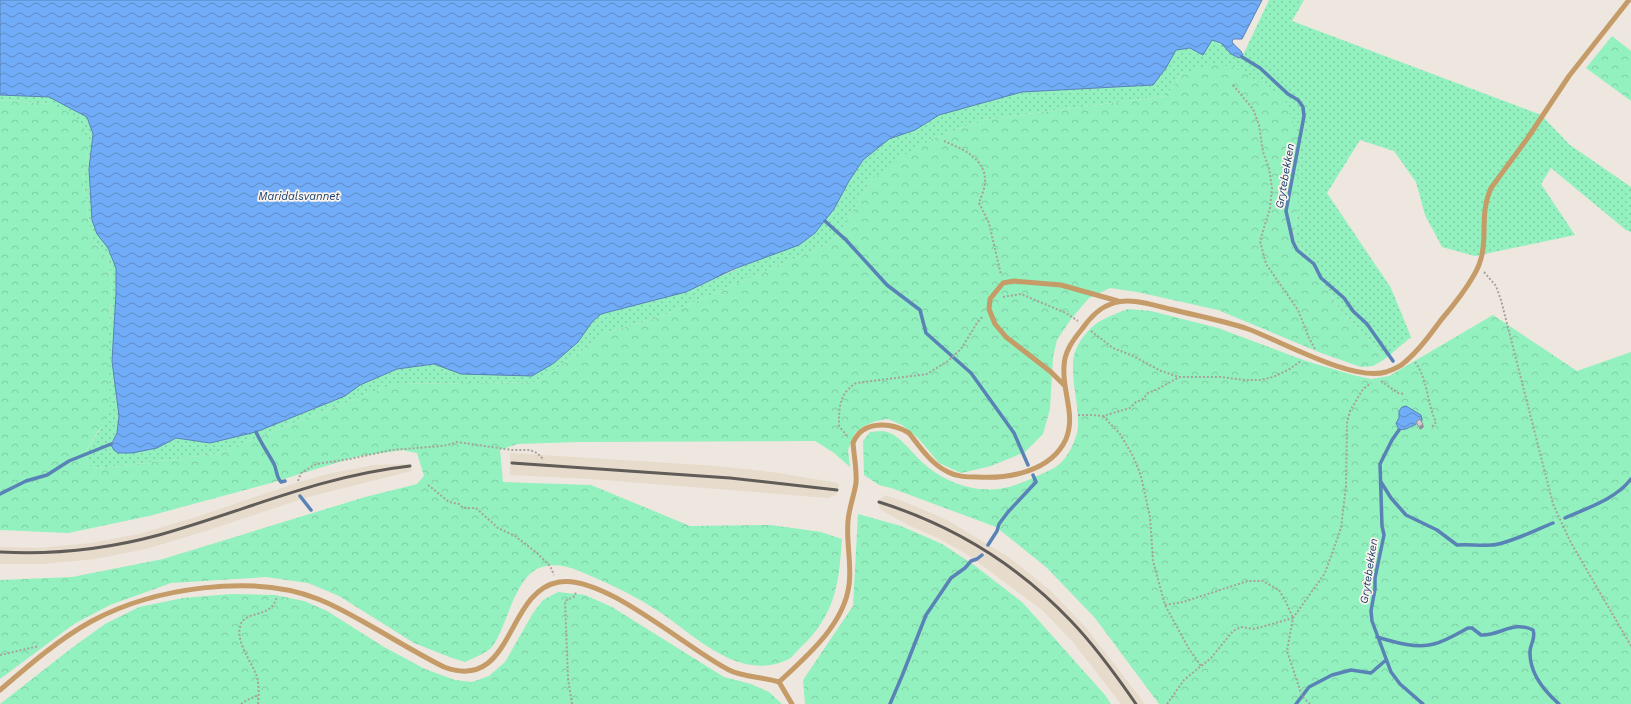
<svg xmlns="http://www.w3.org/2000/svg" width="1631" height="704" font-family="'Work Sans',sans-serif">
	<defs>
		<pattern id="grass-dots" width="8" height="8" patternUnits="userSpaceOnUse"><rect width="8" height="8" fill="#92f1be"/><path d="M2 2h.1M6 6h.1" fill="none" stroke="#7ecea3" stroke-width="1.8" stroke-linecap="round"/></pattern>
		<pattern id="forest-crowns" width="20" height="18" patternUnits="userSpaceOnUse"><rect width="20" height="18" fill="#92f1be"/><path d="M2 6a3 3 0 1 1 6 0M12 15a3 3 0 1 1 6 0" fill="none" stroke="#7ecea3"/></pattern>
		<pattern id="water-waves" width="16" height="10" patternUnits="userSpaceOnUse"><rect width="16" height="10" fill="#70acf7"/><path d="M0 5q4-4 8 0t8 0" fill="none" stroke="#5c8cc7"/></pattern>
	</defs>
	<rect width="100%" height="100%" fill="#eee7df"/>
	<path fill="#e7dbcc" d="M510,453l208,13 61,7 59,10 1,3 -3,9 -8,3 -237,-19 -81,-4z
		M410,464l2,7 -104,26 -99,33 -63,19 -51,10 -52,5h-43v-17l39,1 52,-5 48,-9 60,-18 100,-34 33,-9 42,-8z
		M885,495l25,9 37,16 63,38 42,34 35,37 58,75h-24l-49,-63 -30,-31 -74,-55 -28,-16 -32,-14 -27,-15 -2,-3v-3l2,-5z"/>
	<path fill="url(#grass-dots)" d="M1269,0h35l-12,21 249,94 29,30 61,42v45l-5,-2 -75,-62 -10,16 34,51 -100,21 -33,-9 -17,-32 -9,-33 -22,-31 -34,-11 -33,53 64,95 20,49 -26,22 -46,-51 -45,-71 4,-31 -115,-133 -17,23 -184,24 -52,20 -59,40 -32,55 -15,11 -162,70 -55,17 -70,49 -143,2 -179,70 -93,12 -31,2 -7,-14 15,-23 10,-96 3,-52 -4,-23 -17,-24 -8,-55 5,-31 -38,-46 -50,-4v-10l47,3 40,24 6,17 -4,35 1,24 7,41 11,14 8,20v25l-4,68 7,55 -2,17 -5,9 45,6 19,-10 34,5 46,-11 89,-36 15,-11 37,-16 37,-5 27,10 93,-11 24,-21 14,-20 9,-8 85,-22 129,-59 19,-24 15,-28 14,-21 26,-21 26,-9 24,-15 83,-23 130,-7 27,-60 52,23 11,9z"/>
	<path fill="url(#forest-crowns)" d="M1612,36l19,15v50l-45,-33z
		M1216,64l19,4 49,29 13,37 1,72 -4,31 45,71 46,51 -12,7 -12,1 -40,-14 -103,-43 -81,-18 -27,-4 -21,10 -18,21 -14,21 -4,17 -3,52 -7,25 -18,18 -34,14 -30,7 -22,-10 -21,-25 -16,-13 -14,-6 -12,2 -12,5 -9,7 -7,17 2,17 -16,-14 -19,-12 -236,1 -62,2 -17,6 3,32 88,3 99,41 81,-1 50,7 21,7c-3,45 -7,77 -42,109 -4,4 -8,10 -13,12 -49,22 -92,-25 -129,-49 -21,-14 -44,-25 -67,-35 -17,-7 -30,-14 -49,-9 -28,8 -34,59 -50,80 -4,5 -20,12 -27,15l-13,-4 -38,-15 -75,-47 -31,-13 -42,-6 -95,6 -61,22 -36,19 -74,55v-99l72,-3 91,-18 202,-62 52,-13 7,-8 -7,-23 -15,-3 -47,7 -84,26 -122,33 -81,17 -68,-3v-430l50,4 24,11 10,12 4,23 -5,31 8,55 17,24 4,23 -3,52 1,77 -26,42 7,14 31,-2 93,-12 179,-70 143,-2 70,-49 55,-17 162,-70 15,-11 32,-55 32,-24 27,-16 52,-20 184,-24 17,-23z
		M1128,309l23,2 67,17 88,33 47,14 18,4 18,-3 104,-61 84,56 54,-19v352h-472l-64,-86 -49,-51 -50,-40 -105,-39 -12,-3 -15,-10 -1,-34 7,-9c4,0 8,-1 12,-1 16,1 29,21 40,31 23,21 56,33 87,25 16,-5 31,-12 45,-19 12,-6 23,-28 24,-41 1,-21 -6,-42 -5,-64 0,-12 8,-25 17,-34 10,-10 25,-15 38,-20z
		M858,514l43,12 41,18 32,21 49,38 82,92 6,9h-306l-2,-24 50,-74z
		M558,592l27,3 27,12 112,70 27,7 18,8 13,12h-782l73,-57 32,-23 34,-17 44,-9 48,-4 44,1 29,6 23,10 57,36 41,22 30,11 17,2 17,-6 16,-14 28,-49 10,-13z"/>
	<path fill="url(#water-waves)" stroke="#5982b6" d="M0,0h1262l-20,39h-9l-1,3c3,5 9,7 11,13l-4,3 -8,-4 -10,-11 -9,-3 -9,15 -13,-7 -14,2 -10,18 -13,17 -131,7 -83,23 -24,15 -26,9 -26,21 -14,21 -15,28 -19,24 -16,12 -65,24 -48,23 -85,22 -9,8 -14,20 -24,21 -22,13 -71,-2 -27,-10 -37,5 -37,16 -15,11 -89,36 -46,11 -34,-5 -19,10 -25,5h-14l-4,-3 -3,-5 6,-12 2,-17 -7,-55 4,-68v-25l-8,-20 -11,-14 -5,-14 -3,-51 4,-35 -6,-17 -38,-20 -49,-2z
		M1406,406l15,9 1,6 -16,8 -7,1 -3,-7 3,-5v-7l3,-4z"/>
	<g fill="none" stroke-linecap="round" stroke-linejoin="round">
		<path stroke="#5982b6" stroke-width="3.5" d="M1242,57l18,11 28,26 10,6 5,7 1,9 -18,95 7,31 4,8 17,14 7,14 23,20 9,13 14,13 26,37
			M825,221l21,19 41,45 33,25 6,23 45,40 43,60 14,32
			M1399,430l-7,10 -12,24 2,62 2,9 -9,43v11l-4,22 1,10 19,51 9,12 23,20
			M256,432c5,11 12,21 18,32 3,6 2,13 7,18l4,-1
			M1381,482l10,16 15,17 31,15 20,15c12,-1 22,1 34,0 15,0 47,-16 62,-22
			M0,494l26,-13 21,-6 22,-14 42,-17
			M300,496l11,14
			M1565,518c22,-10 51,-19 66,-39
			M988,545l9,-14 2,-7 9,-12 28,-30 -3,-7
			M1377,637c17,5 39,12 57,7 12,-3 23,-10 34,-16h4l9,7c19,1 32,-15 52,-5 3,8 -2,12 -3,21 -1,22 13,39 29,53
			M890,704l12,-28 24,-61 25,-37 14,-10 6,-7 6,-2 5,-4
			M1296,704l13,-17 23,-12 19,-5 20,3 15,-13"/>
		<path stroke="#a7a29b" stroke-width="2" stroke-dasharray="2 2" stroke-linecap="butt" d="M1233,85l20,24 6,16 4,27 6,16 3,20 -2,20 -10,33 6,23 32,46 11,28 6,11
			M944,141c18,8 42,17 41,41 0,6 -4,15 -6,21l10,20 12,52
			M1484,272l12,14 5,14 52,204 17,37 61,105
			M1003,297l18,-3 45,19 12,8
			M1091,331l22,17 20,8 28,15 18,6h41l25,3h16l12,-3 15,-7 13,-9
			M1415,362c13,17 12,42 21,60l-5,6
			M1381,381l17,12 7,1
			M1078,415h14l11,1 27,-8 6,-6 7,-3 5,-6 10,-4 21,-12
			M1103,416l17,18 13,22 8,20 9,41 3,44 12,44 24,44 12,17
			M847,436l-8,-10c0,-19 0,-32 17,-43l71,-9 21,-13 13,-12 16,-26 6,-7
			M298,481l3,-8 15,-9 34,-5 41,-9 51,-4 10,-2 5,-2 55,8h18l7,3 7,7
			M428,485l21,17 10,2 4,4h13l22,20 17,8 22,17 13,13 4,9
			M1165,605l18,-3 65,-21h15l16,9 7,12 7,16
			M0,655l39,-9
			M241,704l6,-4 12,-5
			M258,704c1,-9 1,-19 -1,-27 -5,-15 -21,-34 -17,-50 3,-18 32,-7 37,-31
			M572,704l-4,-25 -3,-78 10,-5 1,-5
			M1167,704l17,-24 27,-22 22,-27 8,-4 13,2 39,-11
			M1310,704l-8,-8 -15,-45 6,-33 32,-45 16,-45 5,-42 1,-63 3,-12 13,-22 8,-6"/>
		<path stroke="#c59b68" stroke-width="5" d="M1064,385l-13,-13 -45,-35 -11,-13 -6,-15 1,-10 13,-16 11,-2 47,4 57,16
			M779,682c27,-25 65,-57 70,-97 3,-21 -3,-42 -1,-64 1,-13 6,-25 8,-38 1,-13 -2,-27 -3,-40 9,-23 38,-21 56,-10 11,14 22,31 39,39 9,5 19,5 29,5 31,2 74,-5 89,-38 10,-24 -4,-48 -2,-72 0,-15 9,-27 18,-38 7,-10 17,-21 29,-25 19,-8 44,2 63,6 24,6 51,11 74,19 33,12 105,53 138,43 6,-2 14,-5 19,-10 14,-12 25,-27 36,-42 12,-14 24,-29 33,-45 18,-30 3,-56 17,-87l36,-49 42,-63 60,-76
			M0,690c29,-25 59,-51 92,-69 61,-33 161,-48 226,-22 18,7 35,17 51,26 25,14 49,29 75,42 70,26 61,-76 115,-85 45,-8 128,67 170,88 13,7 34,7 50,12l13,22"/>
		<path stroke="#605c58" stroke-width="3" d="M512,463l218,15 107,12
			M879,502c73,23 139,63 192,119 24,25 45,54 65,83
			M0,552c54,3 107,-3 159,-17 86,-24 161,-59 251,-69"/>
	</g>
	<path fill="#928e94" d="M1423,424l1,3 -4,3 -1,-3z"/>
	<path fill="#d1cbd4" stroke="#928e94" d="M1420,419l3,5 -4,3 -3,-5z"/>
	<g text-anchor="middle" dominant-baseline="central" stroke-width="3.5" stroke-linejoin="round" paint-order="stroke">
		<g font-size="11" font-style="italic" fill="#184171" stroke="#fcf4ec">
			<text transform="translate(1285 176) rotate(-80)">Grytebekken</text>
			<text x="299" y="196">Maridalsvannet</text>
			<text transform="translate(1369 571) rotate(-81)">Grytebekken</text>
		</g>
	</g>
</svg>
